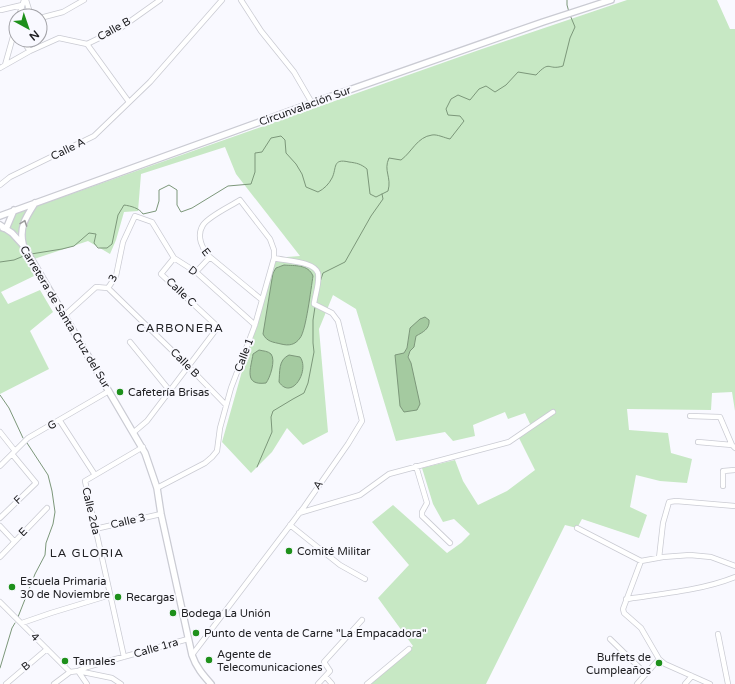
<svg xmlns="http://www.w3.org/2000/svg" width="735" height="684" font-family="'Varela Round',sans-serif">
	<rect width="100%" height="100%" fill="#f9f9ff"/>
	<path fill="#c7e8c4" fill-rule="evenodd" d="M627,0h90l13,29h5v382l-3,-19 -20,1 -1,17 -84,-1 2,21 39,3 3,20 21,6 -5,24 -27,-2 -24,-6 -6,32 17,8 -8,23 -57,-19 -5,9 -12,-3 -79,159h-117l44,-38 -35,-48 31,-33 -37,-43 21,-17 54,48 14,-10 9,-9 -16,-15 -11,3 -10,-18 -11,-36 33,-8 8,21 15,24 29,-14 28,-21 -16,-32 12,-12 -6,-13 -17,6 -3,-7 -32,13 2,11 -22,5 -8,-9 -49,9 -40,-132 -23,-14 -14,34 9,103 -25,13 -16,-17 -15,24 -21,21 -29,-31 52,-184 26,-2 -64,-82 -11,-27 -84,27 -3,37 -14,1 -8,28 -6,14 -22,-13 -54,18c-14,-22 -12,-32 3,-53l442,-156zM280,266l24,1 7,5 -38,1 3,-5zM410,328l16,2 -10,6 -2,11 -4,4 -2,6 3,6 -7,-10 3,-5z
		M27,209l-7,14 -1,11 -10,-7 6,-13z
		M0,229c19,8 27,29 34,47l-33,16 7,12 32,-14 13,22 -23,19 19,38 -49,25z"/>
	<path fill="#a4caa0" stroke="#7c977a" d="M284,265c11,1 24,-1 29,11 -2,12 -7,55 -13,62 -5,7 -11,8 -19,6 -8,-2 -14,-2 -18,-10l10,-61 3,-5z
		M425,317l4,3c1,9 -6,12 -13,16l-2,11 -4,4 -2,6 3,6 9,41 -3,6 -13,2 -4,-6 -5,-51 9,-2 3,-5 3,-20 10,-9z
		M259,350c4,1 9,1 12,4 5,6 -1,24 -5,29 -23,3 -15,-15 -13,-29z
		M289,355l11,2c10,13 -8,44 -21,25 1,-10 -1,-22 10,-27z"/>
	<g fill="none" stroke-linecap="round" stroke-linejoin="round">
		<path stroke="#7c977a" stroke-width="1" d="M567,0v5l2,7
			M31,254l31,-5 12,-3 15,-13 7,1 -2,9 4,5h9l5,-4 6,-29 6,-10c7,1 15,3 19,9l13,-3 3,-10v-11l10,-5 8,5v15l4,7 11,-4 36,-22 23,-2 4,-12v-19l7,-1 9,-14 10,-2 4,4 1,13 10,11 6,10 4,13 12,5c6,-3 11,-8 14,-14 5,-10 0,-20 17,-16 8,1 12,2 18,7l3,25 6,3 12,-6c4,-14 -5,-20 1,-33l12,2c11,-8 16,-23 31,-25 5,-1 13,3 18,4l14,-18 -4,-5 -12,-1 -2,-6 5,-10 7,-4 12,5 9,-11 7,-3 9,6 11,-7 12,-13 18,3c15,-16 11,-4 27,-9l7,-28 5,-11 -5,-12
			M0,262l14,-2 12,-5
			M320,282l3,-9 22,-11 26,-46 12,-17 -1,-5
			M0,395l9,13 14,30
			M257,467l15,-35 -1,-15 2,-6 20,-12 11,-6 4,-10 6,-31 -1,-9v-23l2,-13
			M18,617l17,-43 10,-19 1,-12 7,-19 2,-12 -3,-21 -4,-16 -21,-32
			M0,668l12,-40 3,-5"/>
		<g stroke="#cacbd3" stroke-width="6">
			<path id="minor" d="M26,0l5,16
				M241,0l20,31 33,41 18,31
				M1,10l21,-5
				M19,16l5,-16
				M40,18l23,-6 21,-12
				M22,40l8,11
				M87,44l42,58
				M5,65l11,-39
				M0,68l30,-17 29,-13 28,6 35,-17 38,-27
				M0,185l10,-8 84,-41 56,-54 72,-82
				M196,272l14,-15
				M108,288l80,78 38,39
				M64,316l32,-29 12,1 8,-12 7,-34 12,-26 17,6 22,36 22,14 59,53
				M130,342l40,49
				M690,416l30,1 12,28 3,3
				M60,421l35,54
				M0,432l15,19
				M134,432l13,-11 71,-94 -57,-53 13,-16
				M698,442l34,3
				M0,466l28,-28 81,-47
				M416,466l11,37 -5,9v4l28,27
				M723,486v-15l12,-1
				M157,488l48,-25 7,-6 5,-6 3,-23 11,-40 24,-63 19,-67v-8l-4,-11 -30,-39c-9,6 -31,16 -37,25 -7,11 -1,24 7,32l52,43
				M299,513l61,-18 29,-21 120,-32 44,-30
				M0,518l36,-35 -24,-29
				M290,525l50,40 25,14
				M0,526l14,15
				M577,528l64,33 22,-4 27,-2 21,2 24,9
				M95,529l66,-15
				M0,557l47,-49
				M659,558l4,-35 6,-21 7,-1 59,5
				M641,561l-18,48 1,4 17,15 18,31 6,5 45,20
				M626,599c35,-5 77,-9 109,-22
				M0,602l70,70
				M22,623l29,-10 59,-18
				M718,634l10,50
				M610,639l36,35
				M192,655l112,-148 44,-63 14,-23 -24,-100 -6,-8 -18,-9c1,-9 6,-22 4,-31 -4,-12 -33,-12 -44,-15
				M124,657l-39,-176 58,-34
				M326,677l6,7
				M6,684l41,-35
				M54,684l16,-12 8,-1 34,7 9,6
				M87,684l-9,-13 9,-4 101,-28
				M318,684l12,-13 -6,-9 38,-42
				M367,684l42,-35
				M637,684l22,-25
				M685,684l7,-8"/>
		</g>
		<g stroke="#cacbd3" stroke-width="8">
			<path id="major" d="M0,216l312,-113 231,-81 68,-22
				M0,225l12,8 11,12 122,208 12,35 4,26 31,141c4,12 11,20 19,29
				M3,228l3,1 8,-19
				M23,244c-4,-17 3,-27 12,-41"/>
		</g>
		<use href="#minor" stroke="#fff" stroke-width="4.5"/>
		<use href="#major" stroke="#fff" stroke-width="5.5"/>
	</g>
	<defs><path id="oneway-chevron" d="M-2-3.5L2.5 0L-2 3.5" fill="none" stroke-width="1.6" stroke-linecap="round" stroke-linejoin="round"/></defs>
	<use stroke="#9b9b9c" href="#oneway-chevron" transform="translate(24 223) rotate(-70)"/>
	<g fill="#1e901b" stroke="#f9f9ff" stroke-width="1.5">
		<circle cx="120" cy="392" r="4"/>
		<circle cx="289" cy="551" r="4"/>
		<circle cx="12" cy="587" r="4"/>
		<circle cx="118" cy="597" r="4"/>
		<circle cx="173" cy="613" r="4"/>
		<circle cx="196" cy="633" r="4"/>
		<circle cx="209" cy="660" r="4"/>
		<circle cx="65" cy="661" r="4"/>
		<circle cx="659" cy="663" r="4"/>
	</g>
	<g text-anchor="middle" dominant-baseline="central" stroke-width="4" stroke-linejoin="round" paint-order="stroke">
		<g font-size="11" fill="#202023" stroke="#f9f9ff">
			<text transform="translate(114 29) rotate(-29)">Calle B</text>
			<text transform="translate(305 106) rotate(-20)">Circunvalación Sur</text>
			<text transform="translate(68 149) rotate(-26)">Calle A</text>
			<text transform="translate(206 252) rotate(52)">E</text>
			<text transform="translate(193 271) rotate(37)">D</text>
			<text transform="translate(113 278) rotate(-63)">3</text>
			<text transform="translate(181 292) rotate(43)">Calle C</text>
			<text transform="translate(65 317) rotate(59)">Carretera de Santa Cruz del Sur</text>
			<text transform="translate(244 355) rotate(-69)">Calle 1</text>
			<text transform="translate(185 363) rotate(45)">Calle B</text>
			<text transform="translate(52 425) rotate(-28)">G</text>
			<text transform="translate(318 485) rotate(-55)">A</text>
			<text transform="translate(18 500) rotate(-44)">F</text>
			<text transform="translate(91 511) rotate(77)">Calle 2da</text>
			<text transform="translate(128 521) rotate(-13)">Calle 3</text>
			<text transform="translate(23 532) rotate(-45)">E</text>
			<text transform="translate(35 637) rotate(46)">4</text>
			<text transform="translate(156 648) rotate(-16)">Calle 1ra</text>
			<text transform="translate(26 666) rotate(-40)">B</text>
		</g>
		<g font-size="11" fill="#202023" stroke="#f9f9ff" text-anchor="start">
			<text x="128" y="392">Cafetería Brisas</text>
			<text x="297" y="551">Comité Militar</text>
			<text x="20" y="581">Escuela Primaria<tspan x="20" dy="13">30 de Noviembre</tspan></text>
			<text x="126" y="597">Recargas</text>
			<text x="181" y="613">Bodega La Unión</text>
			<text x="204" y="633">Punto de venta de Carne "La Empacadora"</text>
			<text x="217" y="654">Agente de<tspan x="217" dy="13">Telecomunicaciones</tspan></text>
			<text x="651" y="657" text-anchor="end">Buffets de<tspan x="651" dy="13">Cumpleaños</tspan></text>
			<text x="73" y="661">Tamales</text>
		</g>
		<g font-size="12" letter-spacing="1" fill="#202023" stroke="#f9f9ff">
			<text x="180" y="328">CARBONERA</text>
			<text x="87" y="553">LA GLORIA</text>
		</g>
	</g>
	<g transform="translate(28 28) rotate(140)"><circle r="19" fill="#f9f9ff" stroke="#a2a2a7"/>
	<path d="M0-3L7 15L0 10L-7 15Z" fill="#1e901b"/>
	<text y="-6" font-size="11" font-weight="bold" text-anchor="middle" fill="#202023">N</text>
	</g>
</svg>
